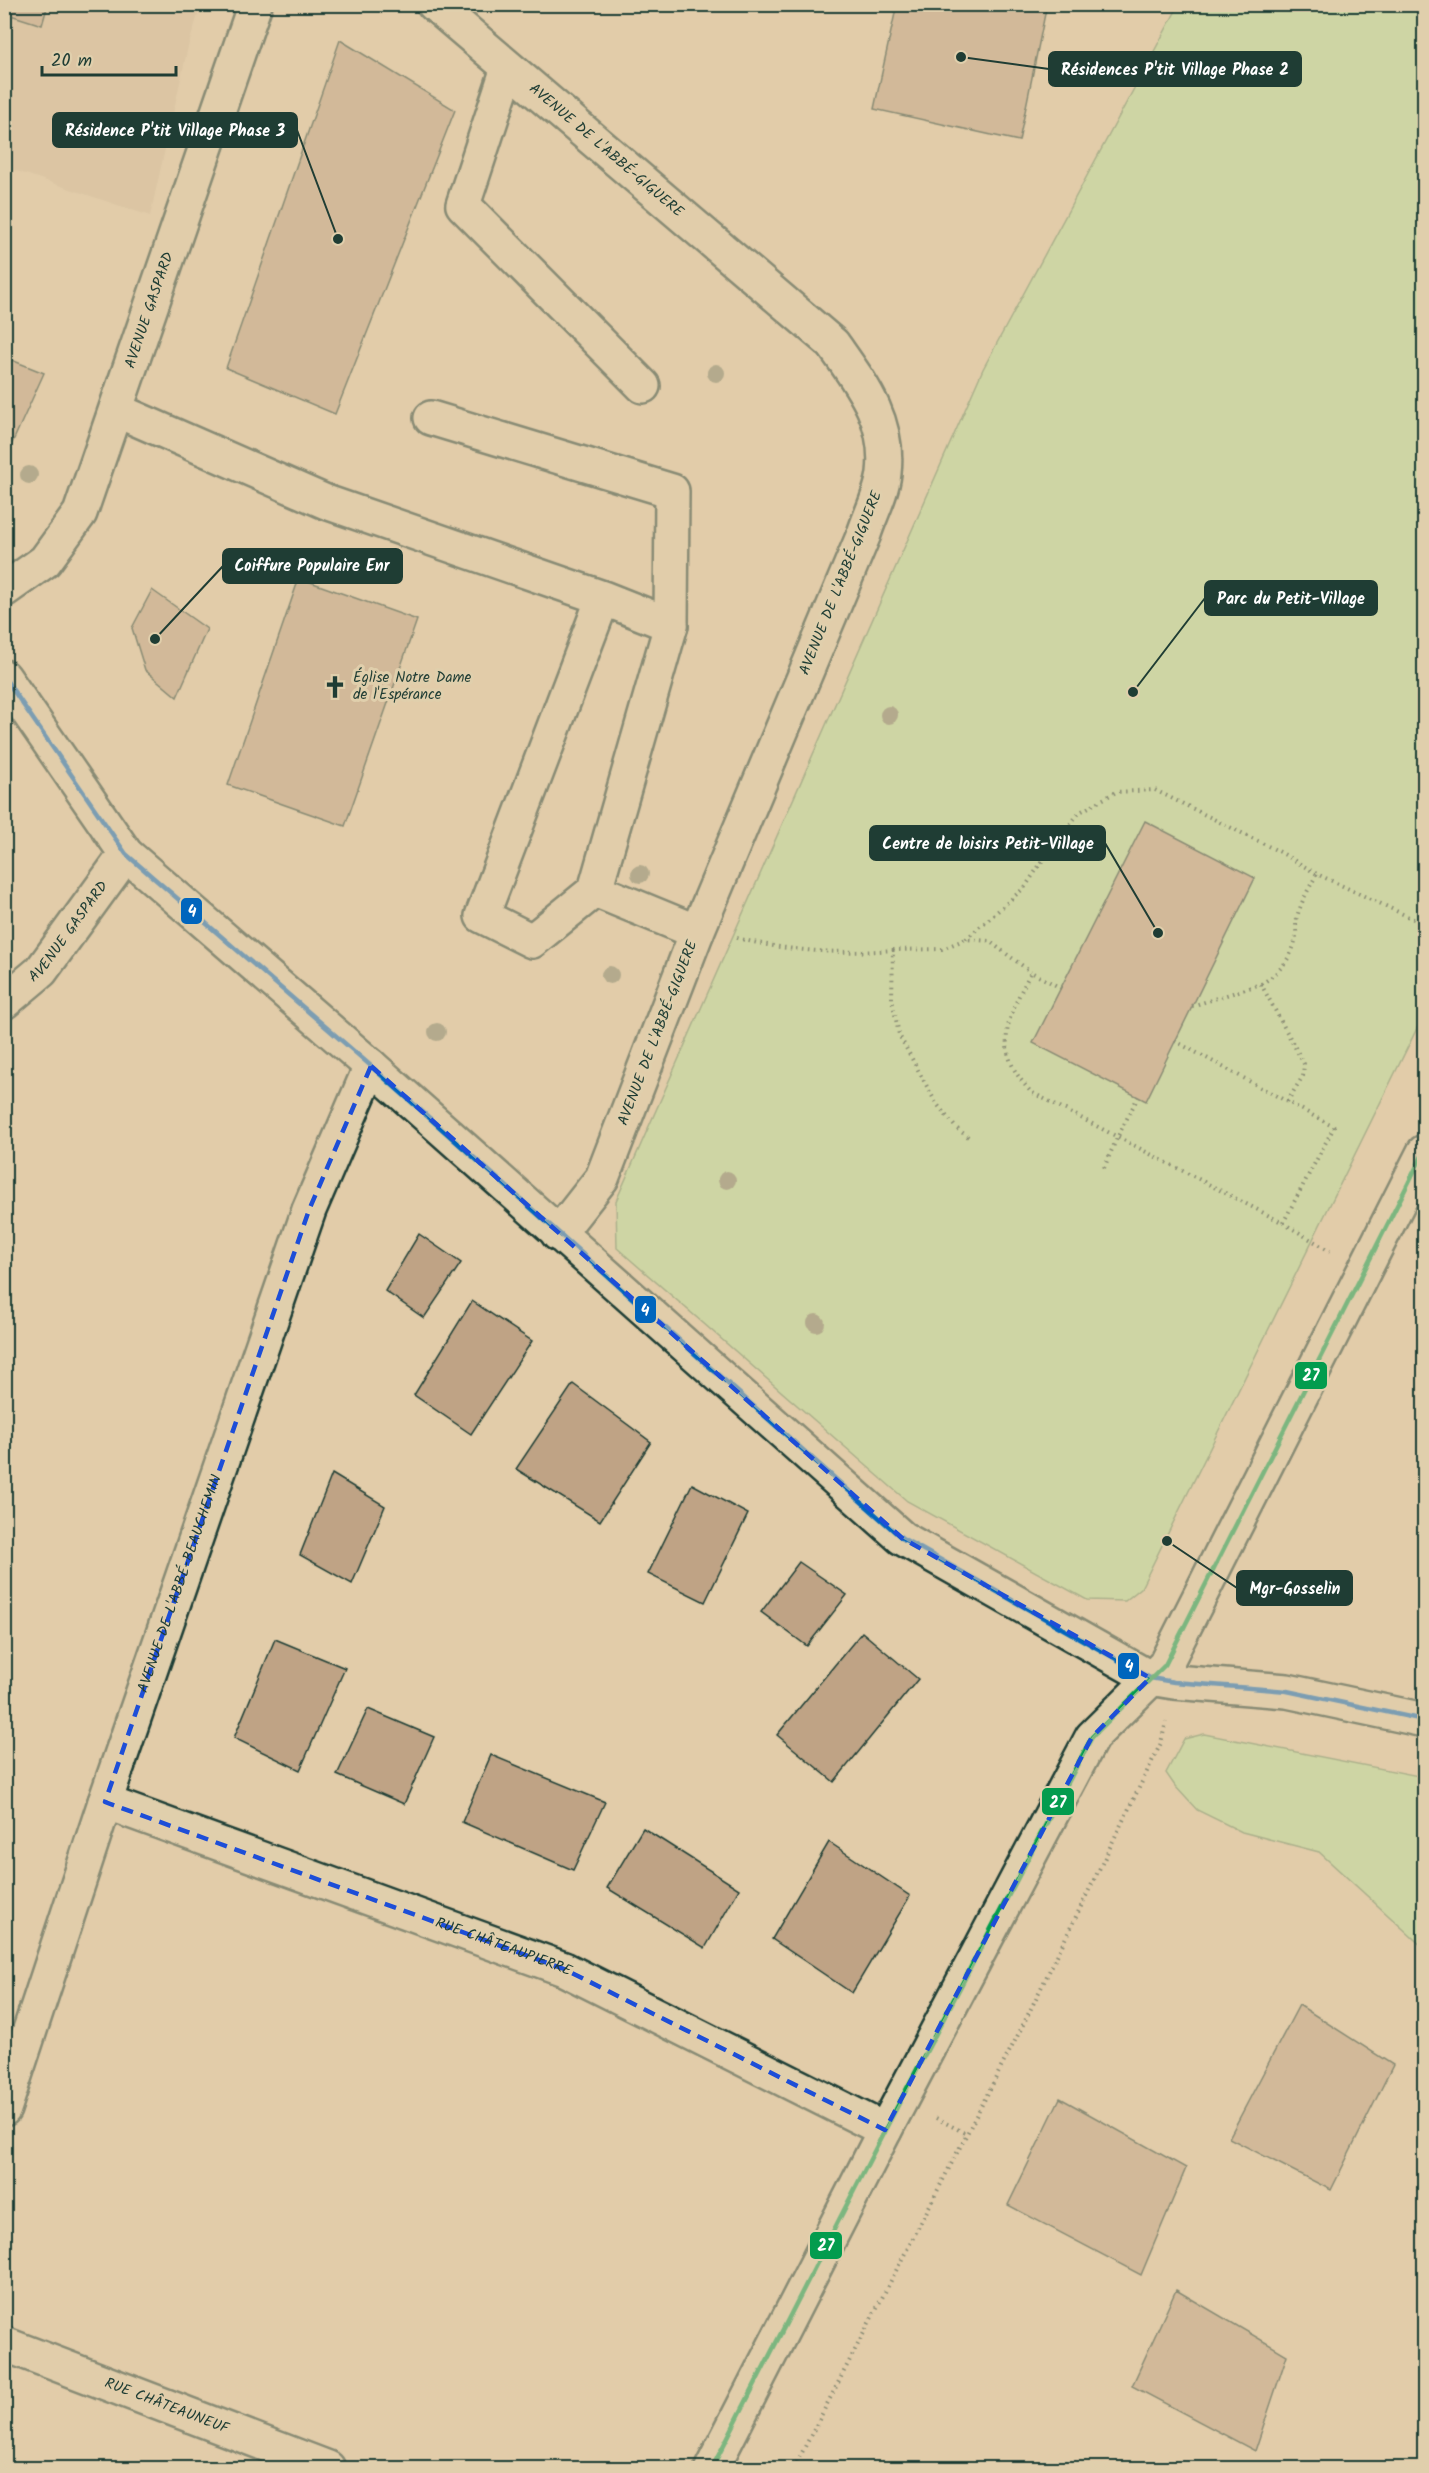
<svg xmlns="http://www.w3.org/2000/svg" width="1429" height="2473" font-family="Kalam,sans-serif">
	<rect width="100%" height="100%" fill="#e2cca9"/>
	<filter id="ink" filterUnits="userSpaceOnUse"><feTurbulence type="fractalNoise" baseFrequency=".0167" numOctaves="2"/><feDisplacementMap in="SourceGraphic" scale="12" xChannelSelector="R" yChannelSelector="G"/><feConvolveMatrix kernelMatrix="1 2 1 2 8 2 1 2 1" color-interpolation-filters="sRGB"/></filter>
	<g filter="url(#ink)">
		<path fill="#d4bd9c" d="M5,5h196l-13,42 -38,169 -145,-49z"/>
		<path fill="#b7e19d" stroke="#6b8f68" stroke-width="1.5" d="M1179,5h245v1009l-283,574 -16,13 -38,-1 -180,-99 -290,-253 -1,-47 367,-832z
			M1204,1734l220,43v171l-105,-96 -77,-20 -45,-22 -22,-24 -9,-13 18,-34z"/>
		<path fill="#bfa385" stroke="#1f3d34" stroke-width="1.5" d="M4,4h44l-6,21 -38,-12z
			M897,4h150l-28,137 -145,-32z
			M340,40l115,70 -120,304 -109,-46z
			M4,357l40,16 -35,77 -5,2z
			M299,578l118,42 -72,206 -117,-41z
			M152,590l55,39 -30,68 -32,-27 -13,-42z
			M1145,821l110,57 -109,223 -113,-58z
			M419,1234l42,29 -37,55 -39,-27z
			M472,1301l60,40 -61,93 -57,-39z
			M573,1384l78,58 -51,79 -84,-52z
			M332,1474l53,32 -33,78 -52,-29z
			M692,1484l56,30 -43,88 -57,-28z
			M799,1562l48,33 -40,51 -46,-34z
			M862,1632l56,47 -84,103 -57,-47z
			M275,1639l70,29 -45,102 -66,-32z
			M368,1709l66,28 -30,67 -67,-29z
			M491,1755l114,47 -32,68 -111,-48z
			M643,1828l96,61 -34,59 -98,-60z
			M829,1842l81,54 -58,97 -80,-54z
			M1299,2005l94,60 -62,125 -102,-52z
			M1060,2098l126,70 -45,107 -133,-70z
			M1176,2290l111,65 -32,96 -123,-65z"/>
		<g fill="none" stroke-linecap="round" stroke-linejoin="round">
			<g stroke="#1f3d34" stroke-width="38">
				<g id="minor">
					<path id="s1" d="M434,4l399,340c28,40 57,76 51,129 -2,20 -14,42 -20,61l-167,398 -95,246 -44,56"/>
					<path d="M508,68l-45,137 180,181"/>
					<path d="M116,410l210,92 277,96 -121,318 50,25 63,-51 76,-265 -68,-27"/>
					<path d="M431,418l241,73 -1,134"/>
					<path id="s2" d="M4,590l41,-29 35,-48 175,-509"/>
					<path d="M4,677l122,177 245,212 531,472 248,140 24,4 113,9 137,29"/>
					<path d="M595,890l102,42"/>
					<path id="s3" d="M4,1002l37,-31 85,-117"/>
					<path id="s4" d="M105,1802l459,167 321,161"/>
					<path id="s5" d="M4,2109l101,-307 204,-592 62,-144"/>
					<path id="s6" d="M4,2344l324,124"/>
					<path d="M712,2468l173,-338 207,-393 73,-72 259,-513"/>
				</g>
			</g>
			<path stroke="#1f3d34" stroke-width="4" stroke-dasharray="1.5 4.5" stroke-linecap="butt" d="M737,938c51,14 104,16 156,12l-1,49 7,36 37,68 20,25 15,11
				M966,939l59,-52 28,-42 27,-33 36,-20 39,-2 125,62 37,22 107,50
				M893,950l49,-1 24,-10 23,2 42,31
				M1261,984c17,-10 32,-26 35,-48 1,-6 -1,-12 1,-19 4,-15 12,-29 20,-43
				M1061,988l-30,-16c-24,46 -40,77 0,120l252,131 47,28
				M1192,1006l69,-22 43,80 -1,12 -16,26
				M1175,1041l159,86 -51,96
				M1104,1168l13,-30 21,-41
				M936,2118l31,16
				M794,2468l225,-435 142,-290 5,-21"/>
			<use href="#minor" stroke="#e0cfac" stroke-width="33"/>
			<g stroke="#e0cfac" stroke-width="9">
				<path id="bus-1" d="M4,677l122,177 245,212 531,472 248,140 24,4 113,9 137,29"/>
			</g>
			<g stroke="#e0cfac" stroke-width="9">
				<path id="bus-2" d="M712,2468l173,-338 207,-393 73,-72 259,-513"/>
			</g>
			<use href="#bus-1" stroke="#0065bd" stroke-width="4.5"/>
			<use href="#bus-2" stroke="#039c4e" stroke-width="4.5"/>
		</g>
		<g fill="#7b826b">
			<circle cx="154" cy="139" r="9"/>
			<circle cx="716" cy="373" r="9"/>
			<circle cx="29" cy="475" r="9"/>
			<circle cx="889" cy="715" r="9"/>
			<circle cx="640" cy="874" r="9"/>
			<circle cx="610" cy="975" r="9"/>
			<circle cx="437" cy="1032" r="9"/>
			<circle cx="727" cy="1180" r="9"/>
			<circle cx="816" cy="1323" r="9"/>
		</g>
	</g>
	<path d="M0 0H1429V2473H0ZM371,1066l531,472 248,140 -58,59 -207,393 -321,-161 -459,-167 204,-592z" fill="#e2cca9" fill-opacity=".55" fill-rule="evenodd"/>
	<path fill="none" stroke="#1d4ed8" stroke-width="4.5" stroke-dasharray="12 8" stroke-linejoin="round" d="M371,1066l531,472 248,140 -58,59 -207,393 -321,-161 -459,-167 204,-592z"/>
	<defs>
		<g id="church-bare" transform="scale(1.8)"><path d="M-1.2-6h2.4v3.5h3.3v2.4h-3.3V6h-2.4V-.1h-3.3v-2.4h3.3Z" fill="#1f3d34" stroke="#e0cfac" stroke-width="2.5" paint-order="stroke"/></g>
	</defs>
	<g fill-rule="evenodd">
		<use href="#church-bare" x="335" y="687"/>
	</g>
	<g text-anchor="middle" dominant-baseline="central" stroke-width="6" stroke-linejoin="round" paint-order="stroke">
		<g font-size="15" fill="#1f3d34" stroke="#e0cfac">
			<text stroke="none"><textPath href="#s1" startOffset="226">AVENUE DE L'ABBÉ-GIGUERE</textPath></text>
			<text stroke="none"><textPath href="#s2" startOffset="324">AVENUE GASPARD</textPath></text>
			<text transform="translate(841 583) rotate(-68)">AVENUE DE L'ABBÉ-GIGUERE</text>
			<text stroke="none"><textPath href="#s3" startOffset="96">AVENUE GASPARD</textPath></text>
			<text transform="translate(658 1033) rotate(-69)">AVENUE DE L'ABBÉ-GIGUERE</text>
			<text stroke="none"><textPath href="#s5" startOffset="554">AVENUE DE L'ABBÉ-BEAUCHEMIN</textPath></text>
			<text stroke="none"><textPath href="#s4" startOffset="424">RUE CHÂTEAUPIERRE</textPath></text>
			<text stroke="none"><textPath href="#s6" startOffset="174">RUE CHÂTEAUNEUF</textPath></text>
		</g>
		<g font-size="15" fill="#1f3d34" stroke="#e0cfac" text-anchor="start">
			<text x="353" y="678">Église Notre Dame<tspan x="353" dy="17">de l'Espérance</tspan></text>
		</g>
	</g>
	<path fill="none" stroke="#1f3d34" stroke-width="2" d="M961 57L1049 69M338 239L297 130M155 639L223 566M1133 692L1205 598M1158 933L1105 843M1167 1541L1237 1588"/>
	<g fill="#1f3d34" stroke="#e0cfac" stroke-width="2">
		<circle cx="961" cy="57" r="6"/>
		<circle cx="338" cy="239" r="6"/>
		<circle cx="155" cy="639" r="6"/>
		<circle cx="1133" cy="692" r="6"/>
		<circle cx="1158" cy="933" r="6"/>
		<circle cx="1167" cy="1541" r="6"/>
	</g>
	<g fill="#1f3d34" stroke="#1f3d34" stroke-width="2">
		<rect x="1049" y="52" width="252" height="34" rx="6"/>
		<rect x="53" y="113" width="244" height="34" rx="6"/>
		<rect x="223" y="549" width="179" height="34" rx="6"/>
		<rect x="1205" y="581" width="172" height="34" rx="6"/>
		<rect x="870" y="826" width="235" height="34" rx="6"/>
		<rect x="1237" y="1571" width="115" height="34" rx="6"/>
	</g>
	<g font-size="16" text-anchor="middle" font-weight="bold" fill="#fff">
		<text x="1175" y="75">Résidences P'tit Village Phase 2</text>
		<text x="175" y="136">Résidence P'tit Village Phase 3</text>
		<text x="312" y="571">Coiffure Populaire Enr</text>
		<text x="1291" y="604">Parc du Petit-Village</text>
		<text x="988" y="849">Centre de loisirs Petit-Village</text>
		<text x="1295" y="1594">Mgr-Gosselin</text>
	</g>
	<g stroke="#e0cfac" stroke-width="2">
		<rect x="180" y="897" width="23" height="28" rx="6" fill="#0065bd"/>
		<rect x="634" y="1295" width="23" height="29" rx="6" fill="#0065bd"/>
		<rect x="1294" y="1361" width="34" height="29" rx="6" fill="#039c4e"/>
		<rect x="1117" y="1652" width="23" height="28" rx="6" fill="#0065bd"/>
		<rect x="1041" y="1787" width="34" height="29" rx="6" fill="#039c4e"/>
		<rect x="809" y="2231" width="34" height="29" rx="6" fill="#039c4e"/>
	</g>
	<g font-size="16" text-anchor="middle" font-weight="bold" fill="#fff">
		<text x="192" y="917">4</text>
		<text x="645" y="1316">4</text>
		<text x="1311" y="1381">27</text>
		<text x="1129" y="1672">4</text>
		<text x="1058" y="1808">27</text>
		<text x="826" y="2251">27</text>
	</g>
	<rect width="1429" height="2473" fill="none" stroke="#e0cfac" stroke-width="24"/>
	<rect x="12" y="12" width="1405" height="2449" fill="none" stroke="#1f3d34" stroke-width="2" filter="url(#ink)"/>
	<path d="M42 66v9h134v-9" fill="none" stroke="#1f3d34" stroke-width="3"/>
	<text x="51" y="66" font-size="18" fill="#1f3d34" stroke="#e0cfac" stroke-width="4.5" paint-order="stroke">20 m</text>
</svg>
